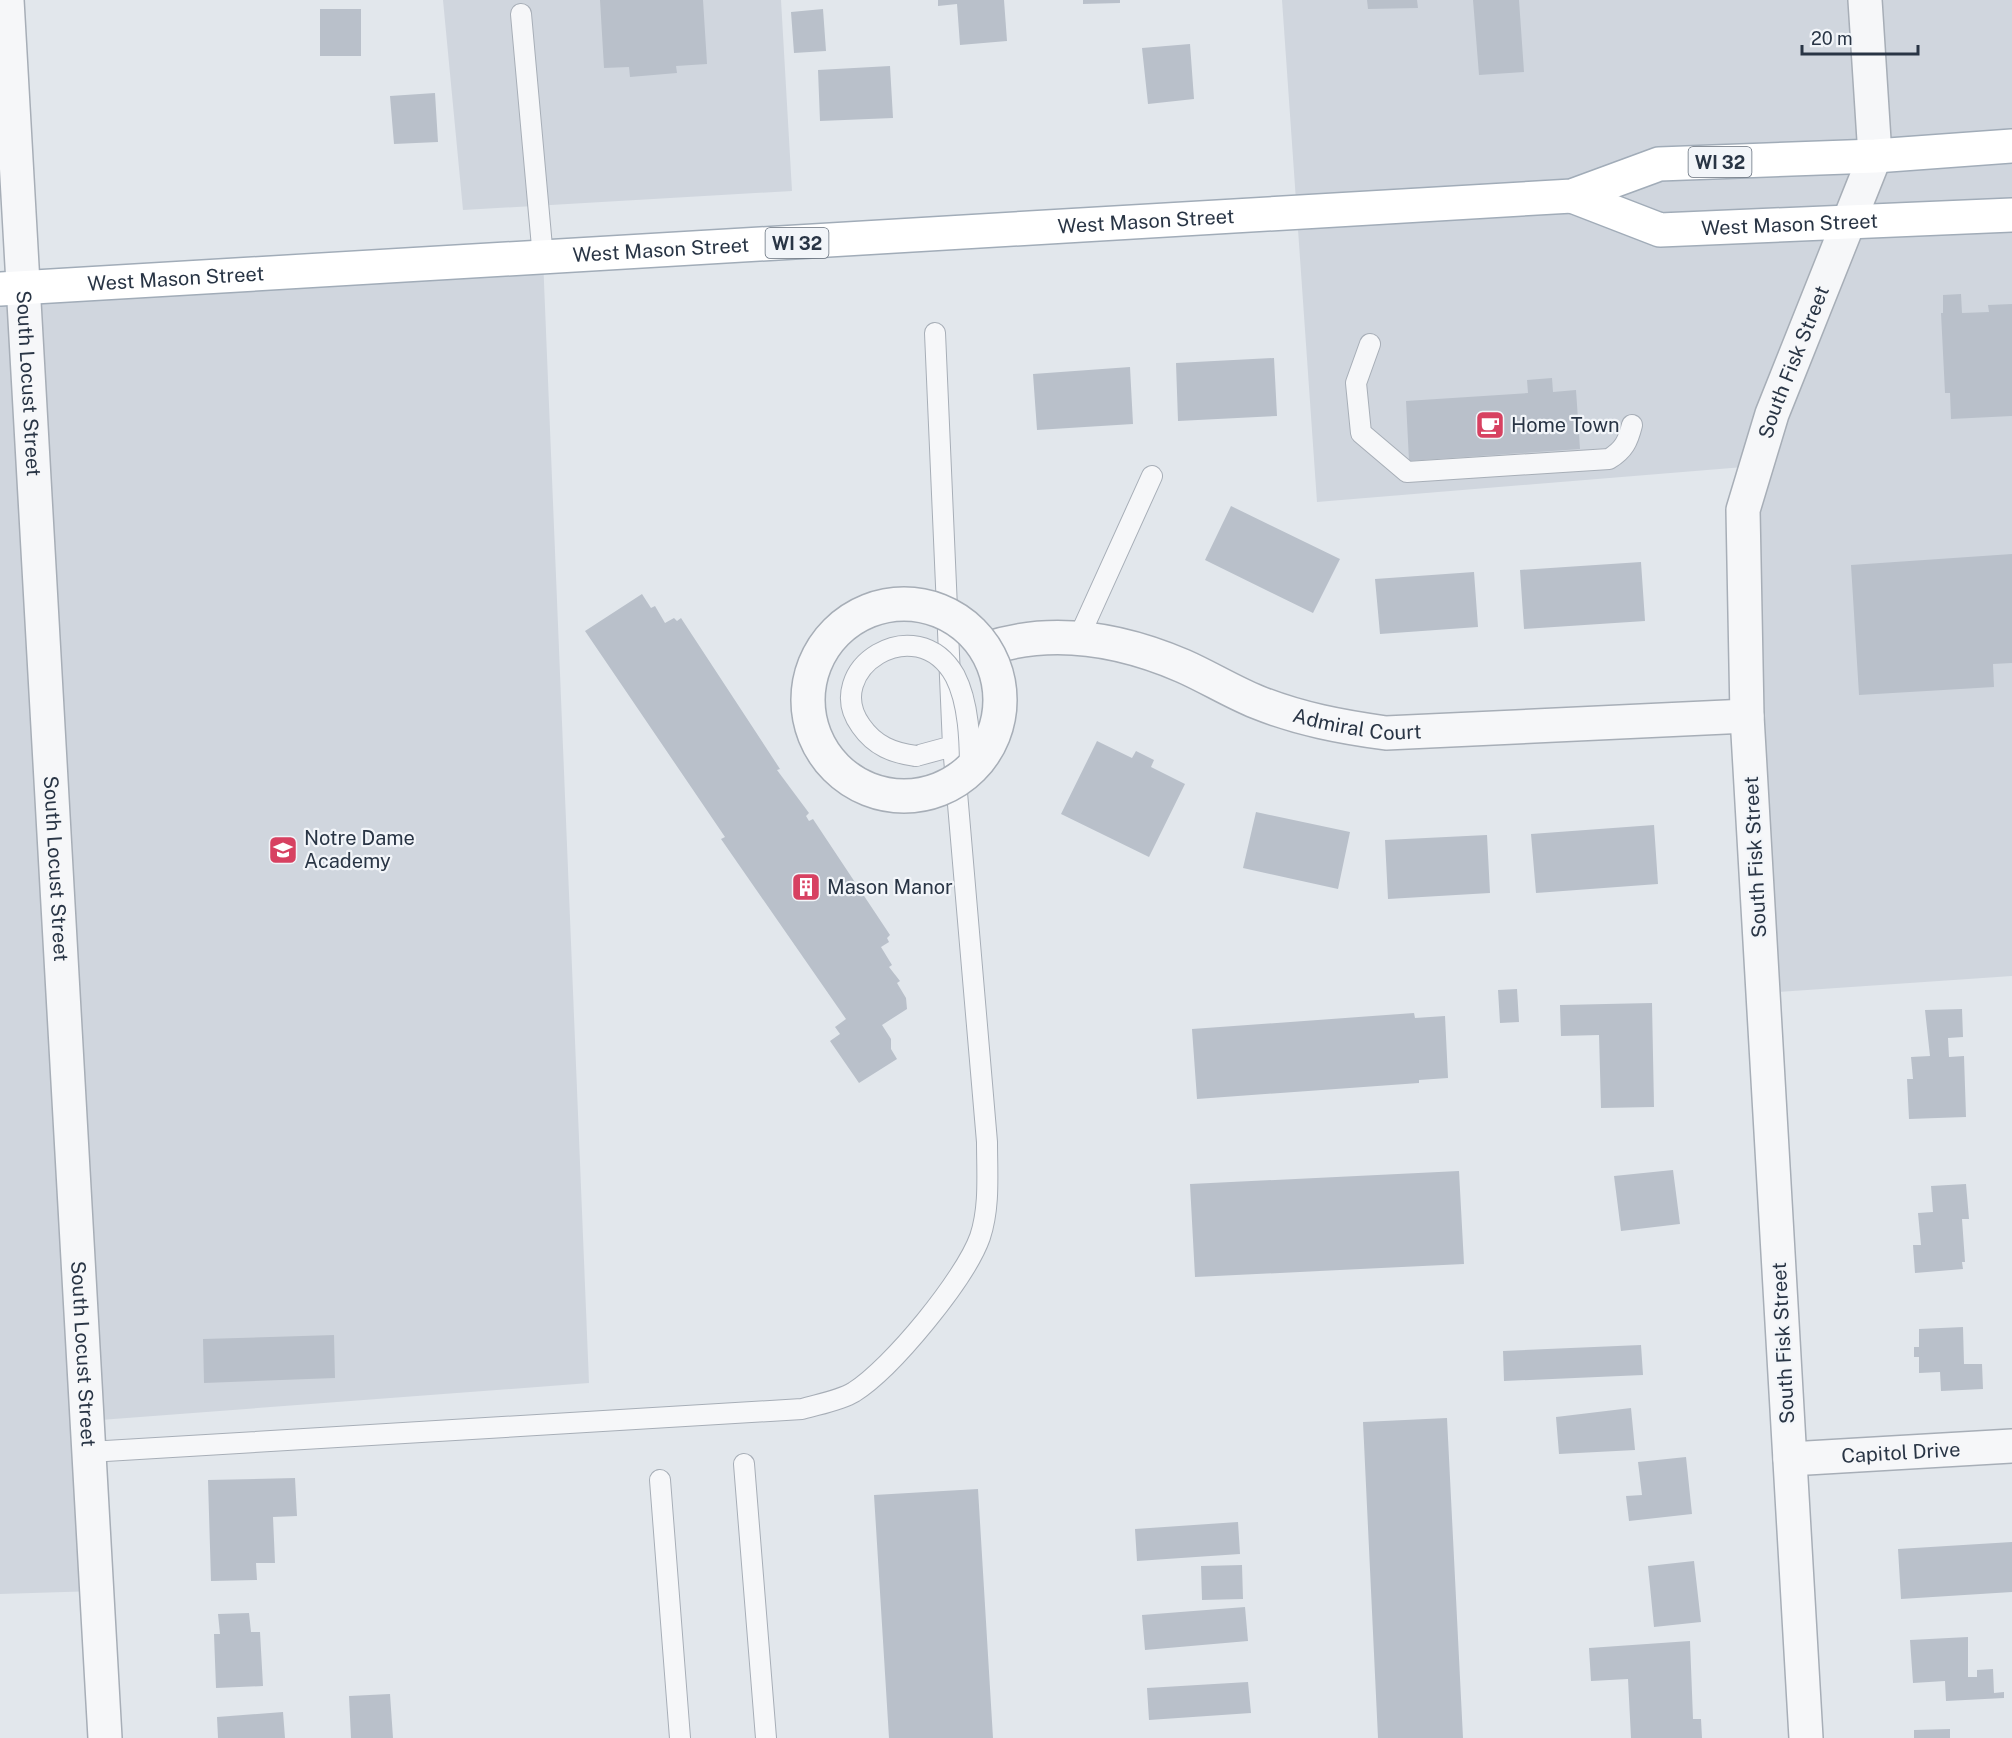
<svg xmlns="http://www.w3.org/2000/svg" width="2012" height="1738" font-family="'Public Sans',sans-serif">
	<rect width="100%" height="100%" fill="#e2e7ec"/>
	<path fill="#d0d6de" d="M443,0h338l11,191 -329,19z
		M1282,0h730v976l-249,17 -7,-527 -439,36z
		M543,258l46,1125 -502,38 10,170 -97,3v-1305z"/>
	<path fill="#b9c0ca" d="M600,0h103l4,64 -31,2 1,7 -47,4 -1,-10 -25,1z
		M938,0h66l3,41 -47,4 -3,-41 -19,2z
		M1083,0h37v3l-37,1z
		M1367,0h50l1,8 -50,1z
		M1473,0h46l5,72 -45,3z
		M320,9h41v47h-41z
		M823,9l3,42 -32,2 -3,-41z
		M1190,44l4,55 -46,5 -6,-56z
		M890,66l3,52 -73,3 -2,-51z
		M435,93l3,49 -44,2 -4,-48z
		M1961,294l1,19 27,-1 -1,-7 24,-1v112l-61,3 -1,-26h-5l-4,-80h2v-18z
		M1274,358l3,58 -99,5 -2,-58z
		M1130,367l3,57 -96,6 -4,-56z
		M1552,378l1,14 23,-2 4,59 -171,12 -3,-60 122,-8 -1,-13z
		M1231,506l109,53 -27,54 -108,-53z
		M2012,554v109l-19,1 1,23 -135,8 -8,-130z
		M1641,562l4,59 -121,8 -4,-59z
		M1474,572l4,55 -98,7 -5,-55z
		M642,594l9,14 4,-2 10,17 9,-5 3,3 4,-3 99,151 -3,1 32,43 -3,3 3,5 4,-2 77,116 -3,3 2,4 -8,5 11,18 -3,2 11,14 -3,2 9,15 1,11 -25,16 9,14v10l6,10 -38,24 -29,-42 10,-7 -5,-7 11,-8 -125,-180 4,-2 -140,-206z
		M1097,741l35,17 4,-7 18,9 -3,7 34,17 -36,73 -88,-43z
		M1256,812l94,20 -12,57 -95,-21z
		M1654,825l4,59 -122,9 -5,-59z
		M1487,835l3,58 -102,6 -3,-59z
		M1517,989l2,33 -19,1 -2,-33z
		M1652,1003l2,104 -53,1 -2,-73 -38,1 -1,-31z
		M1962,1009l1,28 -15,1 1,19 15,-1 2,61 -57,2 -2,-40h6l-2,-22 19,-1 -5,-46z
		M1414,1013l1,5 30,-2 3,62 -29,2v3l-222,16 -5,-70z
		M1673,1170l7,54 -59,7 -7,-55z
		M1459,1171l5,93 -269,13 -5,-93z
		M1966,1184l3,35h-7l3,43h-3l1,7 -48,4 -2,-28h8l-3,-32 15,-1 -2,-26z
		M1963,1327l1,37h18l1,25 -42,2 -1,-19 -21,1v-16h-5v-10h5v-18z
		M334,1335l1,43 -131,5 -1,-44z
		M1641,1345l2,30 -139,6 -1,-30z
		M1631,1408l4,42 -76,4 -3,-37z
		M1447,1418l16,320h-85l-15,-316z
		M1686,1457l6,57 -63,7 -3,-25 16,-1 -4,-33z
		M295,1478l2,38 -24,1 2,46h-19l1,17 -46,1 -3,-101z
		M978,1489l15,249h-104l-15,-243z
		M1238,1522l2,32 -103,7 -2,-32z
		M2012,1542v50l-111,7 -3,-50z
		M1694,1561l7,61 -47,5 -6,-61z
		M1242,1565l1,34 -41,1 -1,-34z
		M1245,1607l3,34 -103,9 -3,-35z
		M249,1613l2,19h9l3,54 -47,2 -2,-54h6l-2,-20z
		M1968,1637v40h9v-7l16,-1 1,24 10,-1v6l-58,3 -1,-20 -32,2 -3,-43z
		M1690,1641l3,78h8l1,19h-71l-3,-59 -37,2 -2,-33z
		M1248,1682l3,31 -102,7 -2,-32z
		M390,1694l3,44h-42l-2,-42z
		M283,1712l2,26h-67l-1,-21z
		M1950,1729v9h-36v-8z"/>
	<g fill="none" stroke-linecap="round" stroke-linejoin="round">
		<g stroke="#a7aeb7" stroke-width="22">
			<path id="lane" d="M521,14l22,244
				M1370,344l-14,39 5,50 46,39 202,-13c15,-9 19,-18 23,-34
				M1079,637l73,-161
				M916,756l37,-10
				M89,1452l713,-43c17,-5 37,-8 52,-17 38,-24 111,-113 126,-155 10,-30 7,-64 7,-95l-34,-396 -18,-413
				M744,1464l22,274
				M660,1480l20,258"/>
		</g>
		<g stroke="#a7aeb7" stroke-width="36">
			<g id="street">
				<path id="s1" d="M7,0l98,1738"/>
				<path id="s2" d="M986,649c66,-22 134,-10 197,17 25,11 49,26 74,36 42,17 85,25 129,31l361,-17"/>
				<path id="s3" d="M1790,1459l222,-13"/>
				<path id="s4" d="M1806,1738l-59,-1022 -4,-206 29,-96 103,-258 -10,-156"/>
			</g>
		</g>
		<g stroke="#a1acb8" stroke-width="36">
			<g id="primary">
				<path id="s5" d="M1572,196l88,34 352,-15"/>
				<path id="s6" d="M0,289l1572,-93 87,-32 216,-8 137,-10"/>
			</g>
		</g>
		<use href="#lane" stroke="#f6f7f9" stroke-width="20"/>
		<use href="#street" stroke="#f6f7f9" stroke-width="33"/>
		<use href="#primary" stroke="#fff" stroke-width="33"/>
		<g stroke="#a7aeb7" stroke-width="22" stroke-linecap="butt">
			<path id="lane-bridge" d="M916,756c-23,-3 -41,-10 -55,-30 -41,-56 55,-119 94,-50 14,27 15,66 15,95"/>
		</g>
		<g stroke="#a7aeb7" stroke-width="36" stroke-linecap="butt">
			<path id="street-bridge" d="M808 700a96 96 0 1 1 192 0a96 96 0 1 1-192 0Z"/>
		</g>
		<use href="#lane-bridge" stroke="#f6f7f9" stroke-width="20"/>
		<use href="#street-bridge" stroke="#f6f7f9" stroke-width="33"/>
	</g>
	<defs>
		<g id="cafe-square" transform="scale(1.5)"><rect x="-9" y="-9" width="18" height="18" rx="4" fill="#d74161" stroke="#f2f5f9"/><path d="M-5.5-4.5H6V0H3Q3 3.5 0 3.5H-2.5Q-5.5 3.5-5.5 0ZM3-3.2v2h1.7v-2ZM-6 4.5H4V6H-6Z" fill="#fff"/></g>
		<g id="school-square" transform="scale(1.5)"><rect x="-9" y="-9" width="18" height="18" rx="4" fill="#d74161" stroke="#f2f5f9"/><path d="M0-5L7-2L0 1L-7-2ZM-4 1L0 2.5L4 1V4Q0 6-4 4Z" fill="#fff"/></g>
		<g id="building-square" transform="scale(1.5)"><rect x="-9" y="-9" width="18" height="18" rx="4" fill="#d74161" stroke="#f2f5f9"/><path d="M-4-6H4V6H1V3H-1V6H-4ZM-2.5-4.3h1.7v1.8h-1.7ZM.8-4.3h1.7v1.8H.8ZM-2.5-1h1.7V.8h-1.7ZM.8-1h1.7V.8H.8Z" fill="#fff"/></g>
	</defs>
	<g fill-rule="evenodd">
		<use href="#cafe-square" x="1490" y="425"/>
		<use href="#school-square" x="283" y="850"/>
		<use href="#building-square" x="806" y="887"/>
	</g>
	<g text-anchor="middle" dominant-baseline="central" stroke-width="4.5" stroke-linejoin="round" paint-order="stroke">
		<g fill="#f2f5f9" stroke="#656f7b" stroke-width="1.5">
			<rect x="1688.5" y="147" width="63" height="30" rx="4.5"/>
			<rect x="765.5" y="228" width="63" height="30" rx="4.5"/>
		</g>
		<g font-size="18" font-weight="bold" fill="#293545">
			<text x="1720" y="162">WI 32</text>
			<text x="797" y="243">WI 32</text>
		</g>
		<g font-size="20" fill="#293545" stroke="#f2f5f9">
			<text stroke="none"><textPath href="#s6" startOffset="1148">West Mason Street</textPath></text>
			<text stroke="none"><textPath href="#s5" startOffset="224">West Mason Street</textPath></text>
			<text stroke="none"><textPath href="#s6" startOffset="662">West Mason Street</textPath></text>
			<text stroke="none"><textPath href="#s6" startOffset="176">West Mason Street</textPath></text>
			<text stroke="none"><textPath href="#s4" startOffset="1386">South Fisk Street</textPath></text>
			<text stroke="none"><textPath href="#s1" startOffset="384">South Locust Street</textPath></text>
			<text stroke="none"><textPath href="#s2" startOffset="388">Admiral Court</textPath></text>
			<text transform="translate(1755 857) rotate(-93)">South Fisk Street</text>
			<text stroke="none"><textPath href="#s1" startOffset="870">South Locust Street</textPath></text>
			<text transform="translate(1783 1343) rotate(-93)">South Fisk Street</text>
			<text stroke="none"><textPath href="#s1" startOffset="1356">South Locust Street</textPath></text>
			<text stroke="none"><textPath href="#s3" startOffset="111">Capitol Drive</textPath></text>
		</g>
		<g font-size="20" fill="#293545" stroke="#f2f5f9" text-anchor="start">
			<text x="1511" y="425">Home Town</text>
			<text x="304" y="838">Notre Dame<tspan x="304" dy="23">Academy</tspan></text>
			<text x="827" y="887">Mason Manor</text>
		</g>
	</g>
	<path d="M1802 45v9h116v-9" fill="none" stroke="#293545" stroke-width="3"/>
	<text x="1811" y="45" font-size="18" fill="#293545" stroke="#f2f5f9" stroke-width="4.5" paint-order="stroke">20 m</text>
</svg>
